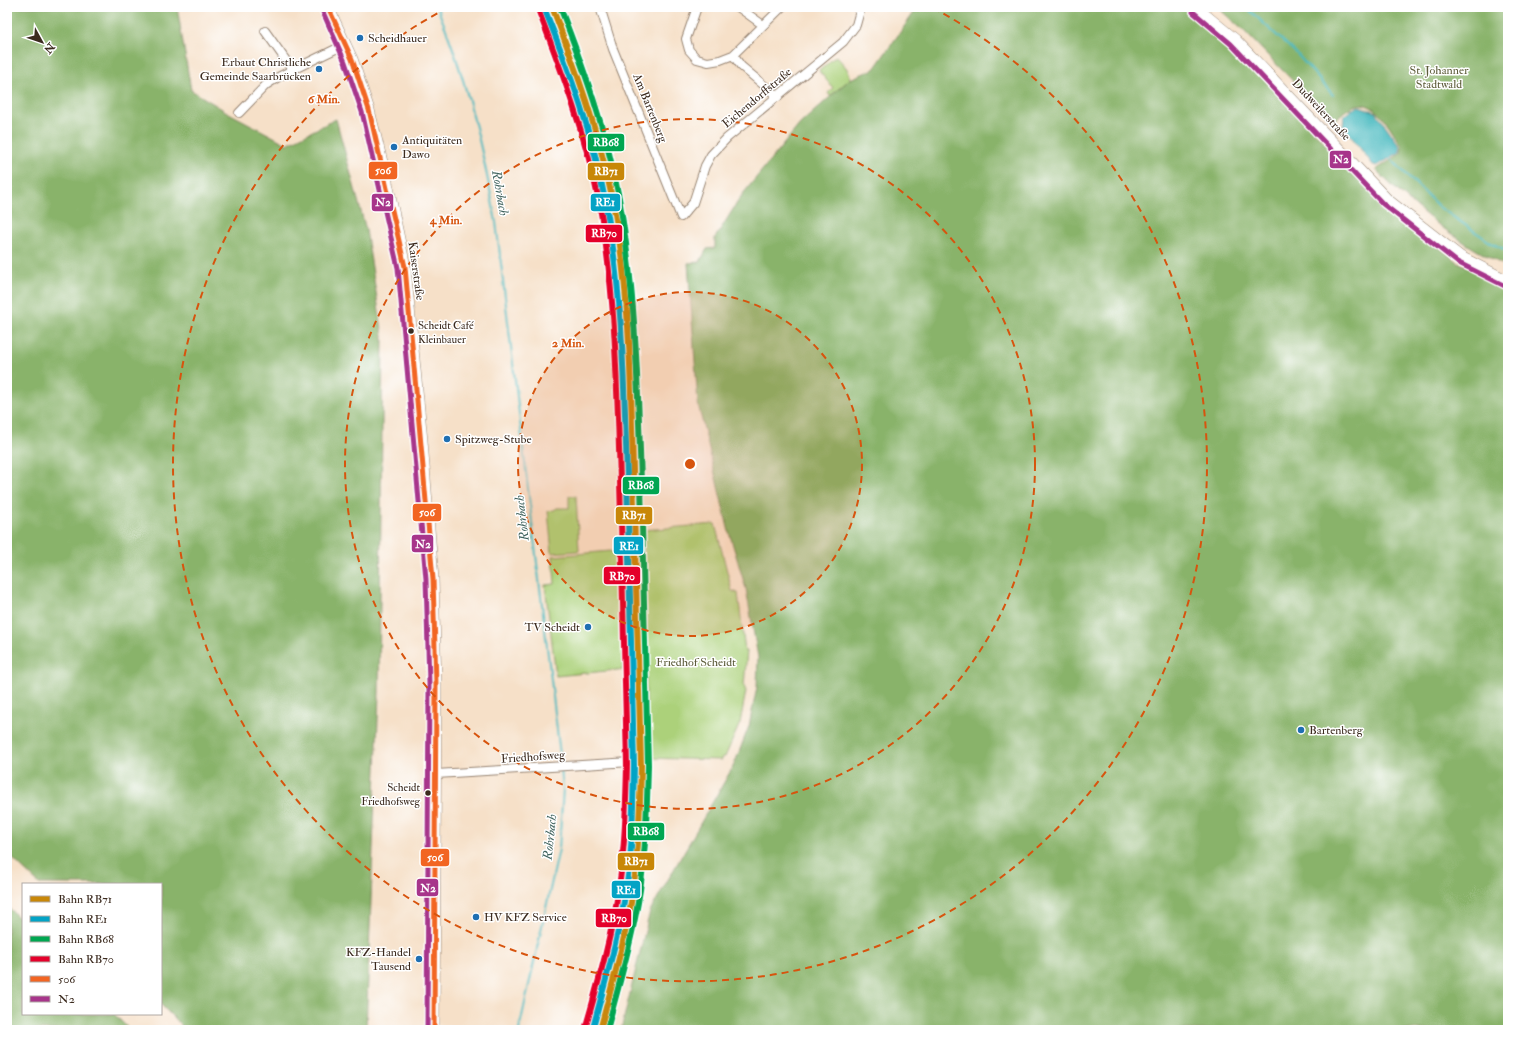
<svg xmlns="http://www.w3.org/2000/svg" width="1515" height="1037" font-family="'IM FELL Double Pica',serif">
	<rect width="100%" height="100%" fill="#fff"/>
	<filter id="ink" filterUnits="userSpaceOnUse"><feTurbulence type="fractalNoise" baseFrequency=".025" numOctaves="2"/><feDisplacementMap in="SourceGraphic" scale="8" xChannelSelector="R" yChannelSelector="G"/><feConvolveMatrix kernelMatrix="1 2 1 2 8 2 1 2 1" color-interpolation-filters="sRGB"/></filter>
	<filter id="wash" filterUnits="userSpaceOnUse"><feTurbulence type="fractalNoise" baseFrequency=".012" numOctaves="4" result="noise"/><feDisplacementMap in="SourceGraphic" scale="16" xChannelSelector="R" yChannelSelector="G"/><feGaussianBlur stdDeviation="0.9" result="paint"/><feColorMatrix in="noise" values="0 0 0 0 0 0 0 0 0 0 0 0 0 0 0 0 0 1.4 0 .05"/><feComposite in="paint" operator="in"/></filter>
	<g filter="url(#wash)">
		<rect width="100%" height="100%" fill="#f6e0c8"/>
		<path fill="#acd17a" stroke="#747e4c" d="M836,56c6,7 14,13 14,23l-20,17 -2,-3 5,-5 -14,-17z
			M569,496h7l3,55 -27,2 -4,-42 6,-1 3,-2h12z
			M715,524l17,67 6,2 7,58h2l-3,35 2,5 -6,32 -15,34h-3l-1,3 -74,-2 -4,-228z
			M611,551l4,2 6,8 3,21 3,87 -71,7 -11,-91 10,-1 -2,-28z"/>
		<path fill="#89b36a" stroke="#626e44" d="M7,7h170l14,83 36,22 60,32 49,-25 30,111 17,106 -4,356 -13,338h-180l-25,-25v-121h-122l-32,-31z
			M918,7h265l22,14 26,23 152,160 75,58 50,26v742h-887l29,-119 84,-146 15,-39 8,-39 1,-30 -12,-68 -17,-57 -31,-128 -10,-141 12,-1v-3l2,-1 5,-9 8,-1v-10l27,-43 58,-71 50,-45 24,-10z
			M1217,7h291v260c-50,-24 -93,-58 -132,-97l25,-17 1,-7c-11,-16 -28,-53 -52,-38 -6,3 -12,9 -17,14l-89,-91z
			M7,906l16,16v92h91l16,16h-123z"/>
		<path fill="#4abac0" stroke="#42726f" d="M1359,106l17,6 24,34v6l-23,14 -4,-1 -30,-39 1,-10 7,-6z"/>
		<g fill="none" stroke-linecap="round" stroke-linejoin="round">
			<path stroke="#4abac0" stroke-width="2" d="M437,7c29,68 46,142 59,215l65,541
				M1246,7l51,47 36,41
				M1389,157l50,50 54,37 15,7
				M519,1030l40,-181 4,-60 -2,-21"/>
		</g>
	</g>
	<g filter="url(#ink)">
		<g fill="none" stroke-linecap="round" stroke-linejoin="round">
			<g stroke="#988573" stroke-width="10">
				<path id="minor" d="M600,7l13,42 68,168 12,-14 12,-37 6,-11 16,-17 116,-96 13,-17 5,-18
					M697,7l-11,32 3,11 8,9 11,3 12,-2 13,-5 49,-48
					M738,7l25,18
					M265,31l27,38
					M733,55l8,11 37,31
					M239,113l27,-28 14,-9 66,-32
					M436,774l195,-12"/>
			</g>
			<g stroke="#988573" stroke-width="10">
				<path id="tertiary" d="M1197,7l39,32 152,160 73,57 47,24"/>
			</g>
			<g stroke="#988573" stroke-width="12">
				<path id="secondary" d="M328,7l24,52 17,51 17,68 19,89 17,174 11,138 3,105 -2,346"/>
			</g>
			<use href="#minor" stroke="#fff" stroke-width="8"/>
			<use href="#tertiary" stroke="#fff" stroke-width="9"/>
			<use href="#secondary" stroke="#fff" stroke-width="11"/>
			<g stroke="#fff" stroke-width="8">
				<path id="bus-1" d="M328,7l24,52 17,51 36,157 28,312 3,105 -2,346"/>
			</g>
			<g stroke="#fff" stroke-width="8">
				<path id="bus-2" d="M322,10l23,52 17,50 36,156 28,311 3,105 -2,346
					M1193,12l38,32 152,160 74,58 48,24"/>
			</g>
			<use href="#bus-1" stroke="#f26522" stroke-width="5"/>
			<use href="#bus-2" stroke="#a7358b" stroke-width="5"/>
			<g stroke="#fff" stroke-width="9">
				<path id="rail-1" d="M552,7c24,62 47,125 60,191 18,90 19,182 21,273 3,98 5,196 8,294 -1,42 -2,84 -8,125 -7,47 -21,94 -33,140"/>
			</g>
			<g stroke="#fff" stroke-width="9">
				<path id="rail-2" d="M545,10c25,62 48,125 60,190 18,91 19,184 22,276 2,97 5,193 7,289 -1,41 -1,83 -8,124 -7,47 -21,93 -33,139"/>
			</g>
			<g stroke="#fff" stroke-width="9">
				<path id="rail-3" d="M560,7c24,62 47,126 59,191 17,95 19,190 22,285 2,94 5,188 7,282 -1,42 -2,84 -8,125 -7,47 -21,94 -33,140"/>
			</g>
			<g stroke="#fff" stroke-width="9">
				<path id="rail-4" d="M539,12c24,62 47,125 60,190 17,92 18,186 21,279 2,95 5,189 7,284 -1,41 -2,82 -8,122 -7,47 -20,93 -33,139"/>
			</g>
			<use href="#rail-1" stroke="#c88708" stroke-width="6"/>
			<use href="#rail-2" stroke="#03a3c5" stroke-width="6"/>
			<use href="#rail-3" stroke="#00a651" stroke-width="6"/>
			<use href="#rail-4" stroke="#e4002b" stroke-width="6"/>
		</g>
	</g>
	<circle cx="690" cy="464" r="172" fill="#d7540e" fill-opacity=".12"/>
	<g fill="none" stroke="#d7540e" stroke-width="2" stroke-dasharray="7 5">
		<circle cx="690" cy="464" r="172"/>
		<circle cx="690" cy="464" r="345"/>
		<path d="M933 8A517 517 0 1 1 447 8"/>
	</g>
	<g fill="#1f6fb2" stroke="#fff" stroke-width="1.5">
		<circle cx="360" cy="38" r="4"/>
		<circle cx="319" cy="69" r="4"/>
		<circle cx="394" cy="147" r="4"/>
		<circle cx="447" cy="439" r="4"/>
		<circle cx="588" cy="627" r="4"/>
		<circle cx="1301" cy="730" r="4"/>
		<circle cx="476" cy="917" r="4"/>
		<circle cx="419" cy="959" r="4"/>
	</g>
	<g fill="#3b2a1e" stroke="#fff" stroke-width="1.5">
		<circle cx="411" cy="331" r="3.5"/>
		<circle cx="428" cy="793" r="3.5"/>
	</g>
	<g text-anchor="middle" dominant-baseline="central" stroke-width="3" stroke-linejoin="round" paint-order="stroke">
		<g font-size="11" fill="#3b2a1e" stroke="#fff" text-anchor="start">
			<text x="418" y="325">Scheidt Café<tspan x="418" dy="14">Kleinbauer</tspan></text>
			<text x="420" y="787" text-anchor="end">Scheidt<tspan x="420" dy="14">Friedhofsweg</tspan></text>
		</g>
		<g font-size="12" fill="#3b2a1e" stroke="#fff" text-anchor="start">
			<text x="368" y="38">Scheidhauer</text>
			<text x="311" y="62" text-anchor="end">Erbaut Christliche<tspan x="311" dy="14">Gemeinde Saarbrücken</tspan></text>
			<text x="402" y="140">Antiquitäten<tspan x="402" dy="14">Dawo</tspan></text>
			<text x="455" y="439">Spitzweg-Stube</text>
			<text x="580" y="627" text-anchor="end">TV Scheidt</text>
			<text x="1309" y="730">Bartenberg</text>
			<text x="484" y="917">HV KFZ Service</text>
			<text x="411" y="952" text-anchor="end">KFZ-Handel<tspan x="411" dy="14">Tausend</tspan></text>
		</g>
		<g font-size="12" fill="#5d5c3a" stroke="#fff">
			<text x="1439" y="70">St. Johanner<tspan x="1439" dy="14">Stadtwald</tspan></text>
			<text x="696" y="662">Friedhof Scheidt</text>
		</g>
		<g font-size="12" fill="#3b2a1e" stroke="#fff">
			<text transform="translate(757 98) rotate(-40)">Eichendorffstraße</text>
			<text transform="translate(650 108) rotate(68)">Am Bartenberg</text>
			<text transform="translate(1321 110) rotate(47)">Dudweilerstraße</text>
			<text transform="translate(416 271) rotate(82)">Kaiserstraße</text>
			<text transform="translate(533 757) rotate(-4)">Friedhofsweg</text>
		</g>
		<g font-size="13" font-style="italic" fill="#41645f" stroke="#fff">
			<text transform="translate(500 193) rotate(80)">Rohrbach</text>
			<text transform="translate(522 518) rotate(-97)">Rohrbach</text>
			<text transform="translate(550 837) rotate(-84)">Rohrbach</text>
		</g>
	</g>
	<circle cx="690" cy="464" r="6" fill="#d7540e" stroke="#fff" stroke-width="2"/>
	<g font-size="12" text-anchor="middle" font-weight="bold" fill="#d7540e" stroke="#fff" stroke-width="3" stroke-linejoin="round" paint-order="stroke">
		<text x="324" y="103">6 Min.</text>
		<text x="446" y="224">4 Min.</text>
		<text x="568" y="347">2 Min.</text>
	</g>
	<g stroke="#fff" stroke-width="1.5">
		<rect x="587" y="133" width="38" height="19" rx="4" fill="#00a651"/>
		<rect x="1329" y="150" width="23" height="19" rx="4" fill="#a7358b"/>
		<rect x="368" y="161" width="30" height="19" rx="4" fill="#f26522"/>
		<rect x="587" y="162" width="38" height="19" rx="4" fill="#c88708"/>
		<rect x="371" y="193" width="23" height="19" rx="4" fill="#a7358b"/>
		<rect x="590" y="193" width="31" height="19" rx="4" fill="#03a3c5"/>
		<rect x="585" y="224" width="38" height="19" rx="4" fill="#e4002b"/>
		<rect x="622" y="476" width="38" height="19" rx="4" fill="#00a651"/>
		<rect x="412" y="503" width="30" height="19" rx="4" fill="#f26522"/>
		<rect x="615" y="506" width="38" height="19" rx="4" fill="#c88708"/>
		<rect x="411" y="534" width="23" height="19" rx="4" fill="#a7358b"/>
		<rect x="613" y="536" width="31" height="19" rx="4" fill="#03a3c5"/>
		<rect x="603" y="566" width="38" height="19" rx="4" fill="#e4002b"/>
		<rect x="627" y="822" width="38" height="19" rx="4" fill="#00a651"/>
		<rect x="420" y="848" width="30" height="19" rx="4" fill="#f26522"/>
		<rect x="617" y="852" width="38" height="19" rx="4" fill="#c88708"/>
		<rect x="416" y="878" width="23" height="19" rx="4" fill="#a7358b"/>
		<rect x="611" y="880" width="30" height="19" rx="4" fill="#03a3c5"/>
		<rect x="595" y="908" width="37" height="20" rx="4" fill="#e4002b"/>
	</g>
	<g font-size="11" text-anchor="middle" font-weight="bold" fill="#fff">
		<text x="606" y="146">RB68</text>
		<text x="1341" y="163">N2</text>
		<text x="383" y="174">506</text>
		<text x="606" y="175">RB71</text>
		<text x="383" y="206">N2</text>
		<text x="605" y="206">RE1</text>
		<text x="604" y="237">RB70</text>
		<text x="641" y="489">RB68</text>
		<text x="427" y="516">506</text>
		<text x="634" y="519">RB71</text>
		<text x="423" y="548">N2</text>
		<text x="629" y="550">RE1</text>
		<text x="622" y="580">RB70</text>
		<text x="646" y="835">RB68</text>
		<text x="435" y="861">506</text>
		<text x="636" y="865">RB71</text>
		<text x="428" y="892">N2</text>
		<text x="626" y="894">RE1</text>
		<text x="614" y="922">RB70</text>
	</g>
	<rect width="1515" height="1037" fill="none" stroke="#fff" stroke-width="24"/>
	<rect x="22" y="883" width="140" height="132" fill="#ffffff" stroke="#b1aaa5"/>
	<rect x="30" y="896" width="20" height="6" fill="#c88708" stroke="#b1aaa5"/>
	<text x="58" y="903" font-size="12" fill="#3b2a1e">Bahn RB71</text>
	<rect x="30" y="916" width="20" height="6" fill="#03a3c5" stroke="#b1aaa5"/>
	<text x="58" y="923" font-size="12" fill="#3b2a1e">Bahn RE1</text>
	<rect x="30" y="936" width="20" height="6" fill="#00a651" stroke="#b1aaa5"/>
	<text x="58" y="943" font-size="12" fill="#3b2a1e">Bahn RB68</text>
	<rect x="30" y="956" width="20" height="6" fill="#e4002b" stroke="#b1aaa5"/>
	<text x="58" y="963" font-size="12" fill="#3b2a1e">Bahn RB70</text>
	<rect x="30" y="976" width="20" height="6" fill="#f26522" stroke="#b1aaa5"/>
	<text x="58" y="983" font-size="12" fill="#3b2a1e">506</text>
	<rect x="30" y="996" width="20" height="6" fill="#a7358b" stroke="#b1aaa5"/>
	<text x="58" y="1003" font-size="12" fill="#3b2a1e">N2</text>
	<g transform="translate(42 42) rotate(130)" stroke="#ffffff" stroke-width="3" paint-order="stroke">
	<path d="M0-3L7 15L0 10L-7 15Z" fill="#3b2a1e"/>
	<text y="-6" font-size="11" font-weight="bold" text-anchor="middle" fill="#3b2a1e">N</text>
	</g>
</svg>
